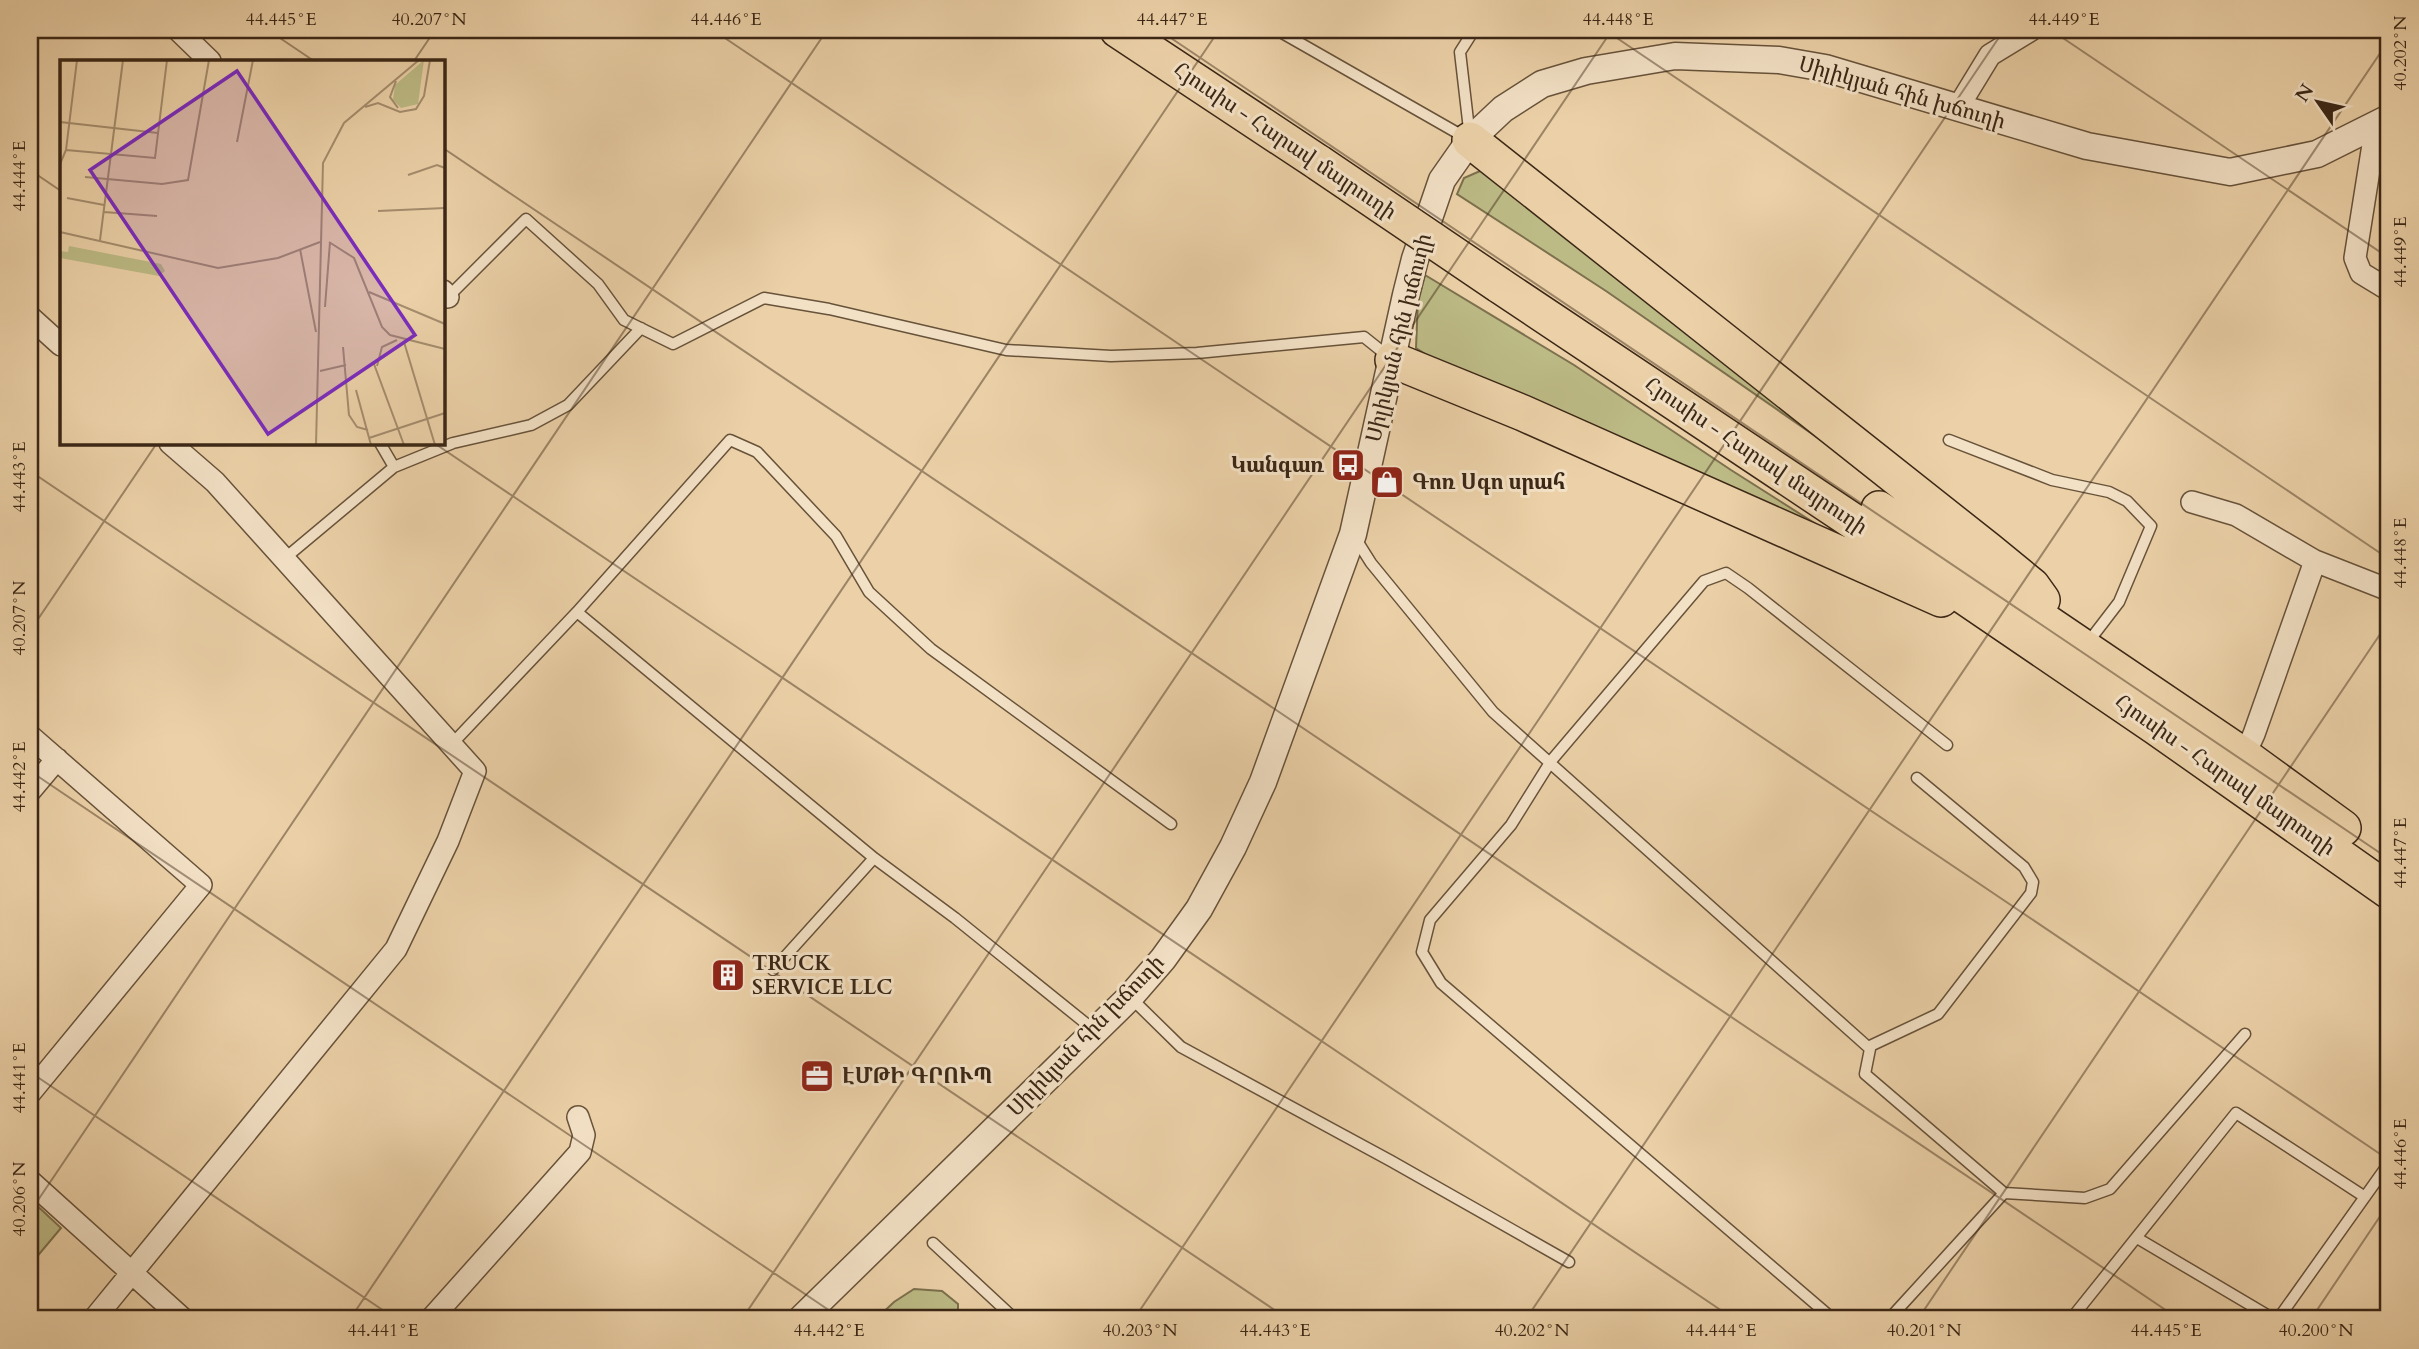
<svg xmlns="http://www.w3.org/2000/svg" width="2419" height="1349" font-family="Cardo,'Noto Serif Armenian',serif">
	<rect width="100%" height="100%" fill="#ecd1a8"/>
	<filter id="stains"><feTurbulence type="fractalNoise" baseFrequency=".00286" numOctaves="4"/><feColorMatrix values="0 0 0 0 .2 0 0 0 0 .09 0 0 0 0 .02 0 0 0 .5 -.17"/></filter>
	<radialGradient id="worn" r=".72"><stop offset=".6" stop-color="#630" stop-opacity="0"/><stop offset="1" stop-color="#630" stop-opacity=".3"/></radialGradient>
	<path fill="#bcba85" stroke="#7c704e" stroke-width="2" d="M1487,168l435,342 -316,-219 -149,-97 7,-16z
		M1425,275l149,90 157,105 129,82 -410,-182 -34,-22 2,-48z
		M30,1199l31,29 -31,37z
		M914,1289l28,2 16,13v15h-82l18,-17z"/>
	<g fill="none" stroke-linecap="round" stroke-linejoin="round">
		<g stroke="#67523a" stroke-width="13">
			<path id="service" d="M1277,30l191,109
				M1470,138l-10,-86 14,-22
				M447,298l79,-79 72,65 26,36 49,24 91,-46 65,11 177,41 105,6 86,-3 167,-16 25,20
				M1949,440l103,40 57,12 18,9 24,25 -32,76 -33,43
				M394,467l59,-24 78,-18 37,-20 73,-77
				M1354,536l17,27 122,149 375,335 2,2 -5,25 139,119 -115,126
				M284,559l110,-92 -14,-24
				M577,612l297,246 81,60 139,112
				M451,745l126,-133 153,-172 27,12 79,84 33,56 62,57 240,175
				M773,970l101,-112
				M1130,997l51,50 210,114 178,101
				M1868,1047l70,-33 93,-121 2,-11 -9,-15 -107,-89
				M2004,1193l81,5 25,-9 135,-155
				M2137,1238l137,81
				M933,1243l82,76
				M1833,1319l-392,-336 -19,-31 8,-32 81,-95 40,-64 153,-180 22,-8 22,15 199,157
				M2071,1319l165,-206 129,84
				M2278,1319l111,-156"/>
		</g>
		<g stroke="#67523a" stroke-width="24">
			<path id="minor" d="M178,30l32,31
				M1957,109l33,-54 41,-25
				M2376,126l-21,132 6,15 28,17
				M443,291l5,6
				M30,317l31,28
				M2192,502l44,13 79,46 74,29
				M30,736l171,149 -171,208
				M2244,756l10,-22 61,-173
				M30,791l27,-32
				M30,1181l153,138
				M94,1319l302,-370 52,-108 27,-70 -260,-289 -45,-39
				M431,1319l149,-167 4,-17 -6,-18"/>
		</g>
		<g stroke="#67523a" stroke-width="29">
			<path id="tertiary" d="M801,1319l329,-322 33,-38 36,-50 34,-62 30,-65 90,-248 53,-239 9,-36 27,-79 28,-40 33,-31 39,-25 44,-13 89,-15 104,4 46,8 262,78 143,26 87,-18 72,-36"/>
		</g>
		<g stroke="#3b2716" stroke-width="38">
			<path id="trunk" d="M1118,30l201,133
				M1470,140l518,410 44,36 10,14
				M1499,285l400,267 257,175 233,164
				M1393,360l130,53 418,186
				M1879,509l365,247 99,72"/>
		</g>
		<use href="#service" stroke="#f3e1c6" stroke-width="10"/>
		<use href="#minor" stroke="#f3e1c6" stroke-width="21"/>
		<use href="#tertiary" stroke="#f3e1c6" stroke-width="26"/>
		<use href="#trunk" stroke="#ecd1a8" stroke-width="35"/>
		<g stroke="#3b2716" stroke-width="38" stroke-linecap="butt">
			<path id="trunk-bridge" d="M1319,163l180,122"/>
		</g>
		<use href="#trunk-bridge" stroke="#ecd1a8" stroke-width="35"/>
	</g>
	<path fill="none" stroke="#3b2716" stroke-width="2" stroke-opacity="0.45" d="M268,30l46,31M713,30l1676,1130M1159,30l1230,829M1605,30l784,529M2051,30l338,228M30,49l13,-19M414,61l21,-31M443,148l1736,1171M30,170l31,21M434,443l1300,876M30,471l1258,848M30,631l127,-188M30,771l812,548M30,1072l366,247M30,1212l797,-1182M350,1319l869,-1289M742,1319l870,-1289M1134,1319l870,-1289M1526,1319l863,-1279M1918,1319l471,-698M2311,1319l78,-116"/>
	<defs>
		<g id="bus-square" transform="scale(1.75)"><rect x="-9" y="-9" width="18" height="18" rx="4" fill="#8f2418" stroke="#f3e1c6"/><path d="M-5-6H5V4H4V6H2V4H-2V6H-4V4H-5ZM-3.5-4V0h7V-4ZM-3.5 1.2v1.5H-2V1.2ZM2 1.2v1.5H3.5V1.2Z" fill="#fff"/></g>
		<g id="shop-square" transform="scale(1.75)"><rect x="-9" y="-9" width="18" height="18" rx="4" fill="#8f2418" stroke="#f3e1c6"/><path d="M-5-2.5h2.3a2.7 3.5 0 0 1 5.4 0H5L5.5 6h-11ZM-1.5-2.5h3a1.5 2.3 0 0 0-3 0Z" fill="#fff"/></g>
		<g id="building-square" transform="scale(1.75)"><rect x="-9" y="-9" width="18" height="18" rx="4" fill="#8f2418" stroke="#f3e1c6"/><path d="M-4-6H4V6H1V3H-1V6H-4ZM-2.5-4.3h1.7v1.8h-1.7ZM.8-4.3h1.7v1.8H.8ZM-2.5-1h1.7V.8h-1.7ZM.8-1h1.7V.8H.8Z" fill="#fff"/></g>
		<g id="office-square" transform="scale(1.75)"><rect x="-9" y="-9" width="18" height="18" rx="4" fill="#8f2418" stroke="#f3e1c6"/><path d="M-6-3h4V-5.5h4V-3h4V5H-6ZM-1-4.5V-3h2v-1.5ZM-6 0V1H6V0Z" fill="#fff"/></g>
	</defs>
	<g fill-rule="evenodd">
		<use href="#bus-square" x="1348" y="465"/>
		<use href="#shop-square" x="1387" y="482"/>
		<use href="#building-square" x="728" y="975"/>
		<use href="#office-square" x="817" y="1076"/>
	</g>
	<g text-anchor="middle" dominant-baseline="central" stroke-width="6" stroke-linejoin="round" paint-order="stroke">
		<g font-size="21" fill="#3b2716" stroke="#f3e1c6">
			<text transform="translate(1902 93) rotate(16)">Սիլիկյան հին խճուղի</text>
			<text transform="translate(1285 141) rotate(34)">Հյուսիս - Հարավ մայրուղի</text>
			<text transform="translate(1399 338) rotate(-76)">Սիլիկյան հին խճուղի</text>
			<text transform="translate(1756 456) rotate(34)">Հյուսիս - Հարավ մայրուղի</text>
			<text transform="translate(2225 775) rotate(35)">Հյուսիս - Հարավ մայրուղի</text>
			<text transform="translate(1086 1036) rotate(-46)">Սիլիկյան հին խճուղի</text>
		</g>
		<g font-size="21" font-weight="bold" fill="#3b2716" stroke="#f3e1c6" text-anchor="start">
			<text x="1324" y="465" text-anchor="end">Կանգառ</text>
			<text x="1412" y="482">Գոռ Սգո սրահ</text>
			<text x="752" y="963">TRUCK<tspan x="752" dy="24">SERVICE LLC</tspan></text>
			<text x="842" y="1076">ԷՄԹԻ ԳՐՈՒՊ</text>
		</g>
	</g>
	<g transform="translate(60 60)">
		<rect width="385" height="385" fill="#ecd1a8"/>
		<path d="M364,0l-6,44 -17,4 -8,-8 2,-15zM9,186l92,18 4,7 -6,5 -99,-18v-7l8,1z" fill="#bcba85"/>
		<path fill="none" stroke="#a58d6e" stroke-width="2" d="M336,21l-6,16 8,11M305,47l13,-4 22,9 16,-3 8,-13 6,-36M0,62l98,11M177,82l16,-82M6,90l89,8 12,-98M0,104l6,-14 11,-90M348,115l29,-10 8,3M25,117l77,7 26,-4 21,-120M7,138l37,7M318,151l67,-3M44,152l53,4M0,172l158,36 60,-10 42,-16M40,180l23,-180M269,182l25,16 28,69 8,8 55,14M240,189l16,83M309,232l76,32M265,247l5,-65M344,282l31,103M283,287l6,68 8,12 11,3M314,304l30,81M317,306l5,-19 15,-7M260,311l26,-6M296,330l15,55M309,378l76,-25M256,385l7,-282 21,-40 75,-63"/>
		<path fill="#7b2cbf" fill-opacity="0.15" stroke="#7b2cbf" stroke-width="3.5" d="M177,11l178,264 -147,99 -178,-264z"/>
		<rect width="385" height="385" fill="none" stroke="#3b2716" stroke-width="3.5"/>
	</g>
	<rect width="2419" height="1349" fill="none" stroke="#ecd1a8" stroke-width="77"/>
	<g transform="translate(2318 102) rotate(304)" stroke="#f3e1c6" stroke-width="5" paint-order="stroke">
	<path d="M0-5L12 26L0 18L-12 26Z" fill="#3b2716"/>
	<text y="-10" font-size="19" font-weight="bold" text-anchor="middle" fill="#3b2716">N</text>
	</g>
	<rect x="38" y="38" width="2342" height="1272" fill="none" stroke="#3b2716" stroke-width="2.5"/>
	<g font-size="18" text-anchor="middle" fill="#3b2716">
		<text x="281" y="25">44.445°E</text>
		<text x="429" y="25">40.207°N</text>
		<text x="726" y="25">44.446°E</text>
		<text x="1172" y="25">44.447°E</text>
		<text x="1618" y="25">44.448°E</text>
		<text x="2064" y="25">44.449°E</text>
		<text transform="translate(2400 53) rotate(-90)" y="6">40.202°N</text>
		<text transform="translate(19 176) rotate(-90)" y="6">44.444°E</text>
		<text transform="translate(2400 252) rotate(-90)" y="6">44.449°E</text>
		<text transform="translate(19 477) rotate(-90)" y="6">44.443°E</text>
		<text transform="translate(2400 553) rotate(-90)" y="6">44.448°E</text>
		<text transform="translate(19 618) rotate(-90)" y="6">40.207°N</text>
		<text transform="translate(19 777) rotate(-90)" y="6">44.442°E</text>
		<text transform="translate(2400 853) rotate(-90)" y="6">44.447°E</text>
		<text transform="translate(19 1078) rotate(-90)" y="6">44.441°E</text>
		<text transform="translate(2400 1154) rotate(-90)" y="6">44.446°E</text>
		<text transform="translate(19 1199) rotate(-90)" y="6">40.206°N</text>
		<text x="383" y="1336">44.441°E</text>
		<text x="829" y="1336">44.442°E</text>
		<text x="1140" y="1336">40.203°N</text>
		<text x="1275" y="1336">44.443°E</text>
		<text x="1532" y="1336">40.202°N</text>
		<text x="1721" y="1336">44.444°E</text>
		<text x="1924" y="1336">40.201°N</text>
		<text x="2166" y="1336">44.445°E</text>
		<text x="2316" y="1336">40.200°N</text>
	</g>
	<rect width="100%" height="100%" filter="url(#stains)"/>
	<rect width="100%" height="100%" fill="url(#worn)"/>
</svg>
